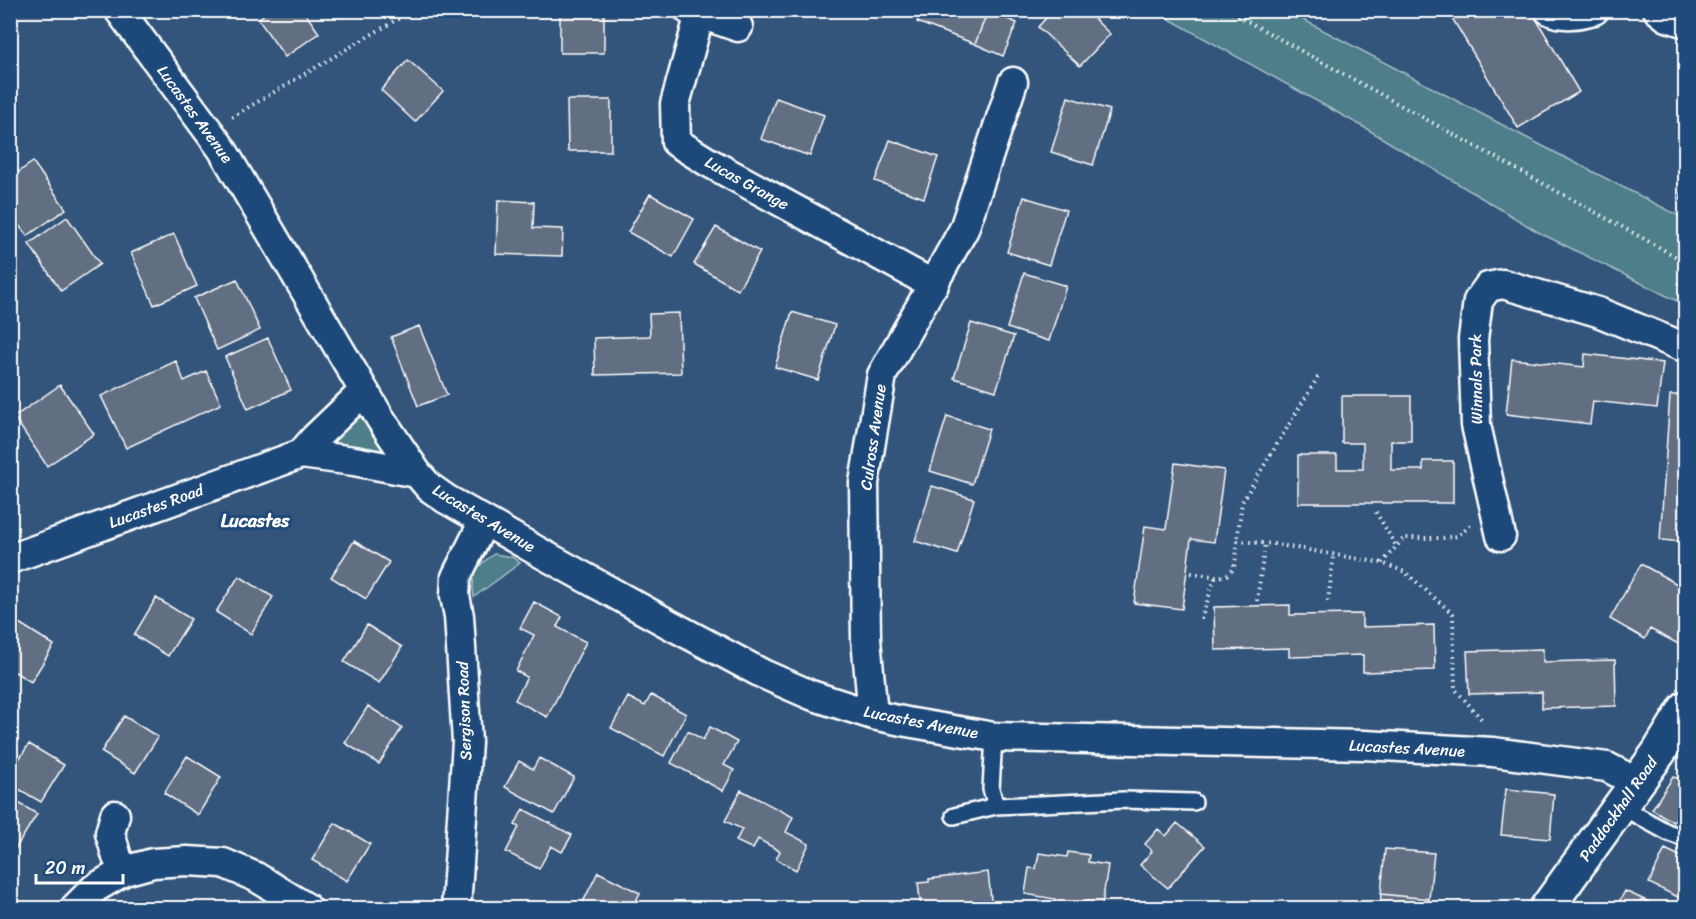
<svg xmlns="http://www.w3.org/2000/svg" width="1696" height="919" font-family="Sriracha,sans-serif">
	<rect width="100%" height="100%" fill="#33557c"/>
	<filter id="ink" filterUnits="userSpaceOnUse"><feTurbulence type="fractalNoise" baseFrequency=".0167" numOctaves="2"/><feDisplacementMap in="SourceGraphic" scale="12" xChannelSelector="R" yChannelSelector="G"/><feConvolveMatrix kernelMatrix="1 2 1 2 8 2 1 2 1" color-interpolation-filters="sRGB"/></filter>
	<g filter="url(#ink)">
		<path fill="#4e7e89" stroke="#a6bec4" stroke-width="1.5" d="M1155,11h132l242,128 156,80v86l-147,-73 -171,-103z
			M356,400l61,73 -116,-19z
			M494,554l18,3 8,6 -46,34c-3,-24 0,-29 20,-43z"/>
		<path fill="#626e81" stroke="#fff" stroke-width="1.5" d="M270,10h33l16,23 -34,24 -27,-38z
			M560,10h44v43h-44z
			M922,10h66l-13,34 -58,-22z
			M1053,10h32l25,24 -30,32 -42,-39z
			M1464,10h67l48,82 -61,36 -66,-110z
			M988,11l29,12 -14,33 -28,-12z
			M408,60l35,31 -28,31 -34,-32z
			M1068,97l42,13 -17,55 -42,-13z
			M776,98l48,17 -14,41 -49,-17z
			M567,100h44v51h-43z
			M10,125l9,12 -9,6z
			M890,140l48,17 -14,41 -49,-17z
			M33,162l33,47 -39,27 -17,-23v-35z
			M1686,174v26l-6,-1z
			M650,194l44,25 -21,38 -45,-25z
			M1024,197l42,13 -17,55 -42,-13z
			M498,200l36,2 -1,26 30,1 -1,27 -66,-2z
			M67,217l33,47 -39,27 -32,-47z
			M716,227l44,25 -22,38 -44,-26z
			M174,234l23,52 -43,19 -23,-52z
			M1024,273l42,13 -17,55 -42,-13z
			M237,279l23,51 -43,20 -23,-52z
			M792,312l43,13 -17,55 -43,-13z
			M679,313l2,60 -86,2 -1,-37 56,-2 -1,-22z
			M971,323l43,13 -18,55 -42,-13z
			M419,326l28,69 -29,11 -27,-69z
			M268,338l23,52 -43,19 -23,-52z
			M1585,354l78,9 -6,45 -64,-7 -3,23 -84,-10 6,-55 72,8z
			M176,361l8,20 22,-10 15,33 -95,44 -25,-52z
			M60,385l34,49 -47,32 -33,-49z
			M1670,395h16v147l-26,-2z
			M1342,396h69v45h-20v29h32v-9h30v42h-155v-48h39v14h26v-26h-21z
			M947,416l42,13 -17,55 -42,-13z
			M1175,463l49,7 -10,72 -23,-3 -9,70 -48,-6 11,-77 21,3z
			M932,486l42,13 -17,55 -42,-13z
			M354,541l35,21 -23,37 -35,-22z
			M1641,564l45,25v59l-36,-19 -5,10 -35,-20z
			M239,576l34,21 -22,37 -35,-22z
			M156,598l35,21 -23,37 -34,-21z
			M534,602l28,15 -5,10 29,15 -39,75 -32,-17 12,-23 -11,-6 18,-36 -14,-7z
			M1290,605v10l72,-1v13l72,-2 1,45 -72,2v-17l-74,2v-9l-74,2 -1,-43z
			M19,623l35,22 -23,37 -21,-13v-31z
			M367,625l35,22 -23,36 -35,-21z
			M1543,649v13l72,-2 1,46 -74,2v-16l-73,2 -2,-43z
			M651,695l35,19 -22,42 -53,-28 17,-31 17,9z
			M368,706l34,22 -23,36 -34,-21z
			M124,716l34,21 -23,36 -34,-21z
			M710,727l27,15 -13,23 10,5 -11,21 -52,-28 17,-32 15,9z
			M29,744l35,21 -23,37 -31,-18v-11z
			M187,756l34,21 -23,38 -34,-22z
			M539,758l35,19 -20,37 -49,-27 14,-26 14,8z
			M1673,777l13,3v25l-13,17 -21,-13z
			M1506,789l48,5 -4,45 -49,-4z
			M741,790l52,27 -7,15 23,12 -13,26 -20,-11 4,-8 -22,-12 -5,10 -17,-8 6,-12 -17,-8z
			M10,798l27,16 -23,37 -4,-3z
			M523,809l49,26 -10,17 -11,-6 -12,23 -33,-17 13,-25 -4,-2z
			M335,823l35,21 -23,37 -35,-21z
			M1177,823l28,23 -37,42 -28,-23 12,-14 -7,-7 13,-15 8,7z
			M1385,849l49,4 -5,46 -48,-5z
			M1665,849l21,10v42l-37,-18z
			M1068,852l21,3 -1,7 20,3 -6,40 -20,-3 -1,6h-28l2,-9 -30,-5 4,-26 7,1 3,-16 28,4z
			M598,872l42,21 -8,15h-52z
			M988,872l4,36h-71l-3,-25 11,-1v-3z
			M1625,891l37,17h-46z
			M1381,894l48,5v9h-49z"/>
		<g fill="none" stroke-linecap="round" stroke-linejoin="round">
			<g stroke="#fff" stroke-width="20">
				<path id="service" d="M994,737l-3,52 5,17
					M1620,806l47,26 19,7
					M954,816l42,-10 128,-6 70,2"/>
			</g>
			<g stroke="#fff" stroke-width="33">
				<path id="minor" d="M119,10l103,139 158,269 37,55 12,14 17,12 93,53 130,72 94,50 48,21 62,20 34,7 87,15 370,8 129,7 114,15 29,15
					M689,10l49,17
					M1549,10c14,7 30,4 45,0
					M1658,10l9,7 19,6
					M700,14l-25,90 1,38 32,20 226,123
					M301,454l14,-16 49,-47
					M1501,536l-25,-111 -3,-86 5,-38 10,-14 15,-3 95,28 88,36
					M10,559l291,-105 53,7 63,12
					M873,715l-7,-76 -2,-156 18,-108 82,-146 49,-147
					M115,815l-5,18 7,24 7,14
					M75,908l20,-20 29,-17 29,-8 34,-2 36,2 33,14 51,31
					M456,908l11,-166 -8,-126 -4,-20 1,-19 28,-56"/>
			</g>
			<g stroke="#fff" stroke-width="38">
				<path id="tertiary" d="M1547,908l112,-156 27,-44"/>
			</g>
			<path stroke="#fff" stroke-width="4" stroke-dasharray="1.5 4.5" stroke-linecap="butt" d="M1227,10l459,252
				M232,117l181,-107
				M1318,377l-76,125 -5,39 37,3 108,19 23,9 48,42 2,75 29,33
				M1376,512l20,34
				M1382,563l22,-25h39l15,-2 13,-11
				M1191,573c37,5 45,10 46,-32
				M1257,601l8,-58
				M1328,601l6,-48
				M1201,619l15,-43"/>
			<use href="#service" stroke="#1f4a7a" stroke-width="15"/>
			<use href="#minor" stroke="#1f4a7a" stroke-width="28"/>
			<use href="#tertiary" stroke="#1f4a7a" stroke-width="33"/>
		</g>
	</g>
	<g text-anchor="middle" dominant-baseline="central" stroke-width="6" stroke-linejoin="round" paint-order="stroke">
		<g font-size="16" fill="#fff" stroke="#1f4a7a">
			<text transform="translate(195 114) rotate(54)">Lucastes Avenue</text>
			<text transform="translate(747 183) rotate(29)">Lucas Grange</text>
			<text transform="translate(1476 379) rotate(-91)">Winnals Park</text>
			<text transform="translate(873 437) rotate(-82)">Culross Avenue</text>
			<text transform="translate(156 506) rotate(-20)">Lucastes Road</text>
			<text transform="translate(484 518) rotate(31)">Lucastes Avenue</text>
			<text transform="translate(464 711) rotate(-92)">Sergison Road</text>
			<text transform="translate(921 722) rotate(11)">Lucastes Avenue</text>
			<text transform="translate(1407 748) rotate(3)">Lucastes Avenue</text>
			<text transform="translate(1618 809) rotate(-55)">Paddockhall Road</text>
		</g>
		<g font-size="18" font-weight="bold" fill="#fff" stroke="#1f4a7a">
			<text x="255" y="521">Lucastes</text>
		</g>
	</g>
	<rect width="1696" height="919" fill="none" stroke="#1f4a7a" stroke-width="36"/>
	<rect x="18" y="18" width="1660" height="883" fill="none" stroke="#fff" stroke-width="2" filter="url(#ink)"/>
	<path d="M36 874v9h87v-9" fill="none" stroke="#ffffff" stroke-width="3"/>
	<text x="45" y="874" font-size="18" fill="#ffffff" stroke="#1f4a7a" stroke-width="4.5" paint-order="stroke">20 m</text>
</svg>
